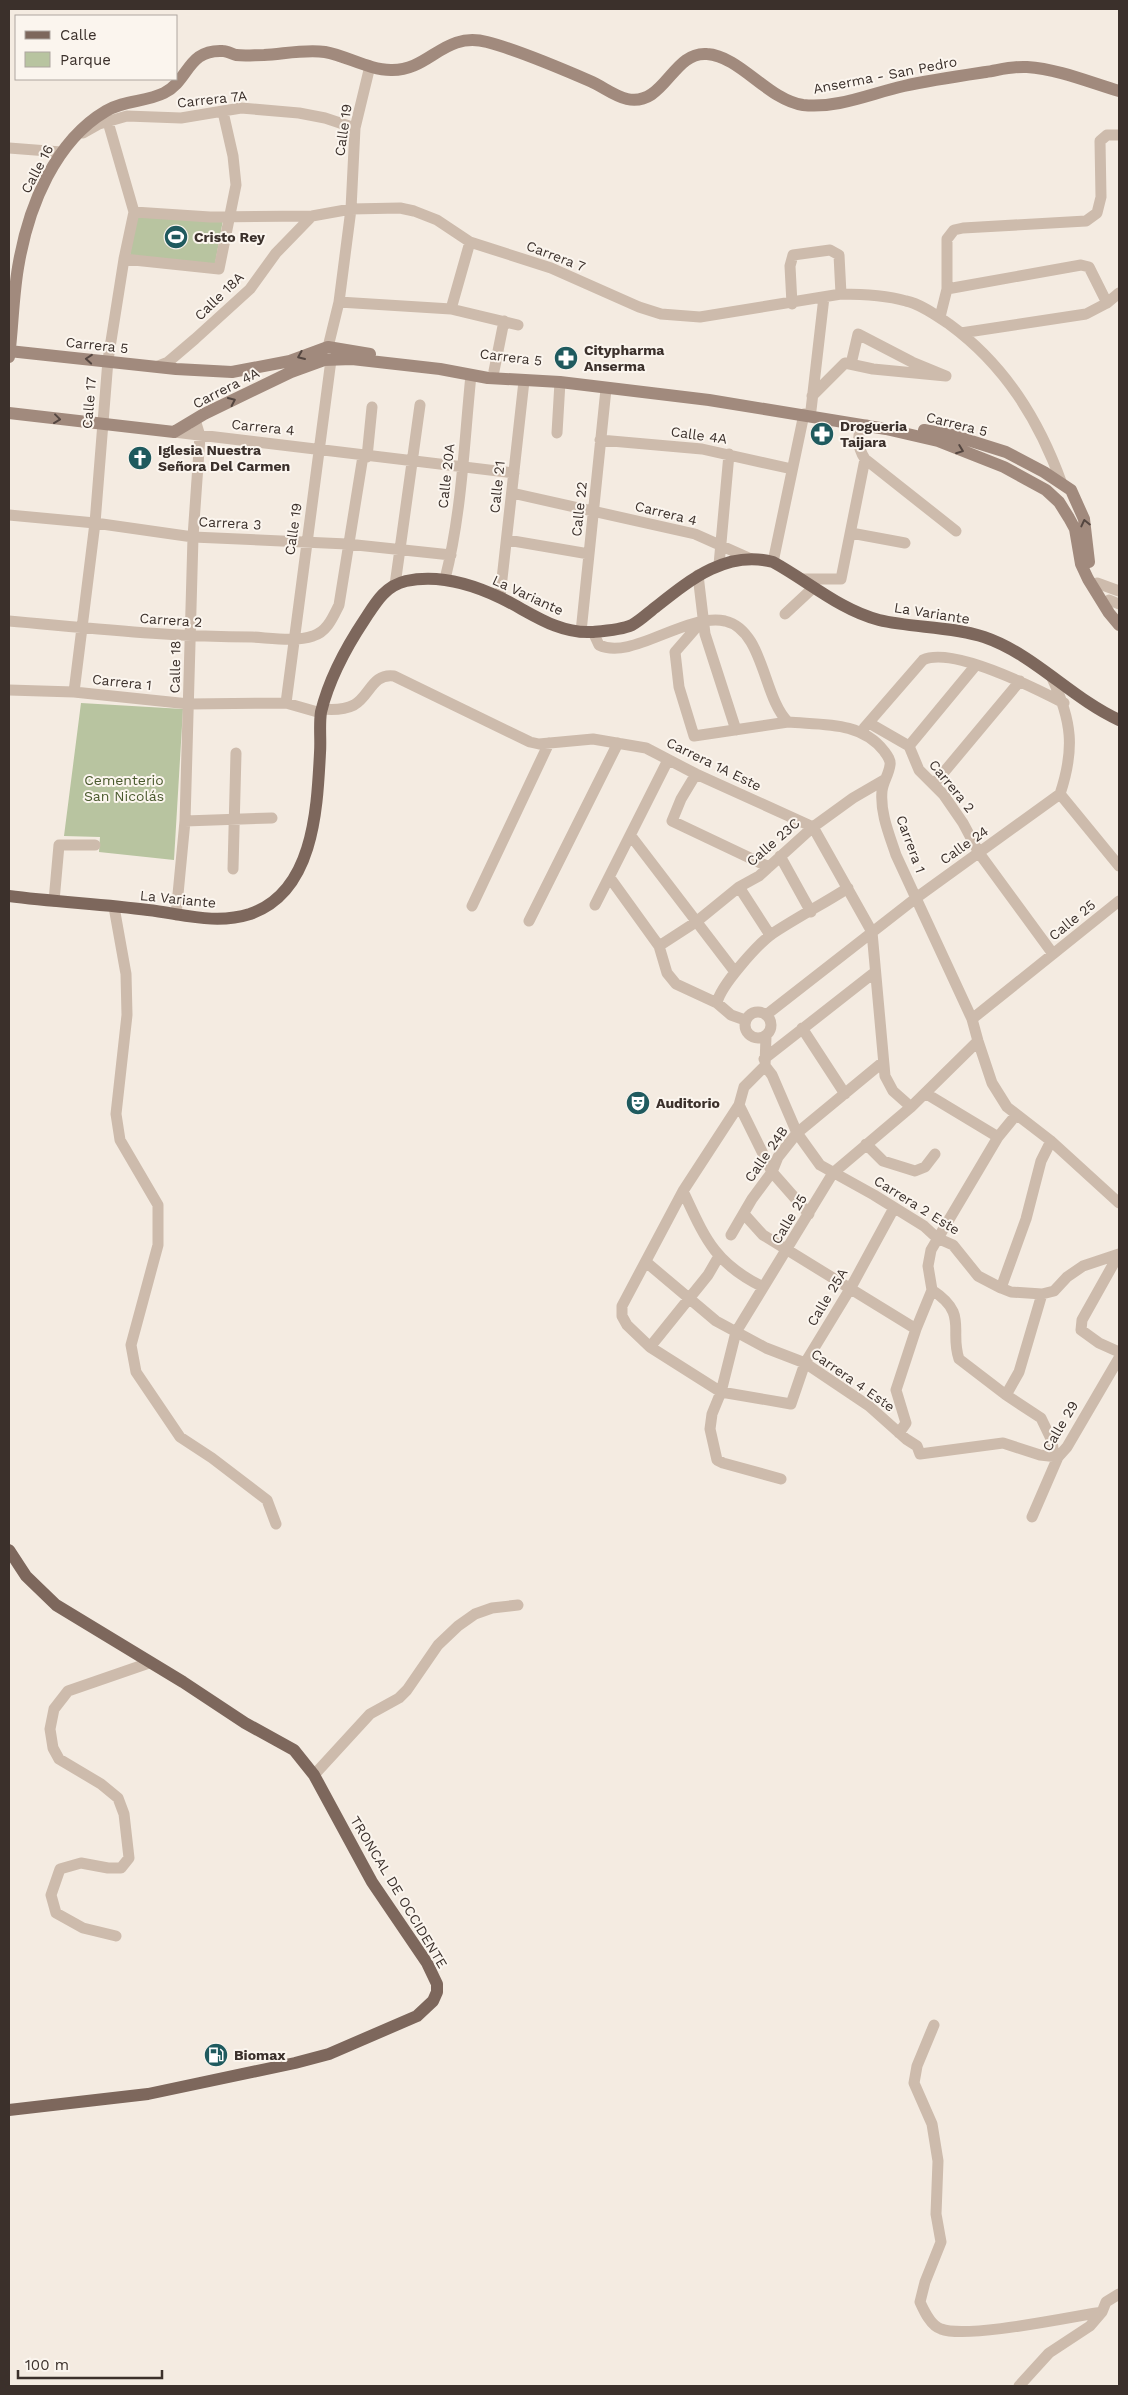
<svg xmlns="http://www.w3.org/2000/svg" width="1128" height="2395" font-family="'Work Sans',sans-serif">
	<rect width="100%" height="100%" fill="#f4ebe1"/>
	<path fill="#b8c4a0" d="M137,214l86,6 -8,44 -85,-9z
		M81,703l102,6 -9,151 -75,-8 1,-15 -36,-1z"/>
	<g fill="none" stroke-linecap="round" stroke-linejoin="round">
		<path stroke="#cdbbac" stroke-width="11" d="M83,133l16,-9 28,-8 54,2 60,-10 58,5 26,5 30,10
			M9,148l52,4
			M134,212l76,5 102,-1 39,-7 49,-1 14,3 23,9 33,22 81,26 88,39 22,7 39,3 141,-23c22,0 44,1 65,7 15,3 31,15 43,23 56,41 90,96 113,160
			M124,259l95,10 17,-84 -3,-29 -10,-44
			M947,289l134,-24 8,2 18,36
			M339,302l112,7 67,16
			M792,304l-2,-38 3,-11 37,-5 9,5 2,39
			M451,309l19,-67
			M940,317l7,-28v-50l7,-9 9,-2 123,-7 11,-8 4,-16 -1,-56 7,-6h12
			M961,333l125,-19 21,-11 12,-10
			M328,347l11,-45 12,-93 4,-81 15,-62
			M158,366l10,-4 27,-23 55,-50 26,-36 36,-37
			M494,371l10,-50
			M812,396l33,-33 28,6 73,7 -34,-14 -54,-28 -7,30
			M811,410l13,-113
			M867,425l-7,6c-3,10 -1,19 5,28l91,72
			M174,432l340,41
			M557,433l3,-51
			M600,440l102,9 90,20
			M367,457l5,-50
			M512,493l183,41 56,25
			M9,515l86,8 98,14 154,7 104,11
			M851,533l54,10
			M507,540l82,14
			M773,562l31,-148
			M719,565l10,-111
			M698,575l7,59 31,96
			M445,579c17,-67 19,-136 26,-204
			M802,579h39l24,-120
			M1097,583l22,8
			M395,585l25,-180
			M500,597l24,-216
			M1109,600l10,4
			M785,614l29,-27
			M9,621c81,7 162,16 243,16 19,1 44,5 61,-1 14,-4 20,-19 26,-31l24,-149
			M702,621l-27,31 4,35 15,49 94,-14
			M581,632l25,-243
			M593,632l6,13c32,16 86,-32 126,-24 39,9 38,77 63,101 34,3 73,-1 96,29 3,4 7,9 6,14 -1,9 -7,17 -8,26 -2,22 7,43 14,64l76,164 6,22 14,42 15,24 44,34 68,62
			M9,690l65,2 115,12 97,-1 35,10
			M74,692l21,-169 13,-163 16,-101 10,-47 -26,-90
			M286,703l45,-343
			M322,709c11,1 22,1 32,-4 16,-9 18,-32 40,-29l136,66 9,2 54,-5 53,9 50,26 117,53 59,105 13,144 8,15 18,16
			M869,723l40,23 10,24 24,24 20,29 16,30 74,101
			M864,728l59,-68c29,-14 112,28 141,43
			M909,746l67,-81
			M696,774l-15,25 -9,22 97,46
			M934,784l86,-103
			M1060,794l59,72
			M185,821l87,-3
			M631,836l104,136
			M780,856l31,56
			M233,869l3,-116
			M610,878l49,68 8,27 9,11 41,19 14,12 14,5
			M739,887l31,48
			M54,901l5,-56h36
			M595,905l73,-145
			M472,906l77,-163
			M114,907l12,67 1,41 -11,99 4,26 38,65v40l-27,100 5,27 44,65 32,21 55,42 9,24
			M176,915l9,-94 8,-284 7,-101 -5,-16
			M529,921l89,-178
			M659,946l37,-24 43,-35 20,-11 54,-49 40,-29 31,-18
			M717,1003c3,-17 41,-59 55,-69 24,-16 51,-30 76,-46
			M745 1025a13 13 0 1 1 26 0a13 13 0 1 1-26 0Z
			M766,1015l150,-117 144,-104c15,-45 12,-73 -8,-116
			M972,1019l147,-118
			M802,1028l43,66
			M766,1036l-1,30 -21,21 -5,18 -56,86 -61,115v10l5,9 23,22 71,45 70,12 14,-41 45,-74 44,-81
			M764,1059l111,-87
			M765,1066l7,9 25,58 23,32 54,30 50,31 13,12 16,7 25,31 23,12 10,4 31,2 12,-3 13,-14 16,-11 36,-12
			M925,1093l73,44
			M739,1105l33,67 37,42
			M866,1144l17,17 32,10 10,-4 10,-13
			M683,1191c22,47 31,72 80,96
			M744,1214l19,21 153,94
			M731,1235l21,-36 20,-27 6,-15 19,-24 86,-71
			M1119,1254l-37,66 -1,10 18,13 20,9
			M646,1262l70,59 50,27 39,15 64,43 37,33 11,7 3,8 83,-11 37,12 18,2
			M1001,1288l25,-69 15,-58 10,-20
			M932,1290c37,24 17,40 27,69l47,36 35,23 11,23 2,15
			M932,1290l-4,-24 3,-16 67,-113 18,-22
			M650,1347l58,-72 11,-19
			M1006,1395l13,-23 23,-78
			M899,1433l7,-10 -10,-33 20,-61 16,-39
			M781,1479l-58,-16 -6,-3 -7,-31 2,-15 9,-22 15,-60 97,-159 78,-66 67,-66
			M1032,1517l26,-60 9,-10 52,-89v-5
			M314,1775l56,-61 29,-16 8,-8 31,-45 20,-19 17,-12 17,-6 26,-3
			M116,1936l-33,-8 -27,-15 -5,-18 9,-26 21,-6 27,5h13l8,-10 -5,-44 -6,-16 -17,-14 -42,-25 -6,-11 -3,-19 4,-20 14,-18 81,-28
			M934,2025l-17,41 -3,17 18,41 6,37 -2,53 5,28 -16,40 -5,20c4,9 11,24 21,27 26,10 129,-12 161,-17
			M1019,2386l30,-33 41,-27 12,-14 4,-10 13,-8"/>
		<path stroke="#a18a7d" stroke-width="12" d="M9,351l167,18 56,3 58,-11 38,-14 42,7
			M9,357c4,-31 4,-64 10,-95 10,-56 36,-121 87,-151 18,-11 40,-9 58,-18 25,-12 23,-44 59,-42 4,0 9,3 13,4 9,1 19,0 28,0 19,-1 42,-6 61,-3 22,4 44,18 66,18 39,1 52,-39 96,-28 31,8 73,26 103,39 12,5 24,15 37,18 38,8 45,-48 80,-45 33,2 61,46 96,51 34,4 69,-12 101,-19 27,-6 55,-10 82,-14 13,-2 27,-6 41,-5 31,2 62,15 92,24
			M9,413l165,19 30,-18 87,-42 33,-12 28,-1 88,10 48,9 72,4 149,18 177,29 52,12 66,26 42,23 13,12 10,16 6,11 6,35 7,15 21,34 10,12
			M924,430l28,5 54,17 38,20 27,18 13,29 5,43"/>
		<path stroke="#7d675c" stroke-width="12" d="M9,896c46,6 93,8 139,14 35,4 67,15 102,4 64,-22 67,-105 70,-161 1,-13 -1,-28 1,-41 8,-33 26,-66 44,-93 11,-17 20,-33 41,-38 32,-7 66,3 95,17 29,14 56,36 91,34 12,-1 29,-2 40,-7 9,-5 17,-13 25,-19 34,-27 70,-56 116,-44 35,19 67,48 106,58 34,8 71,6 105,17 50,17 87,61 135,83
			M9,1550l17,26 30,29 127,77 62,41 49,27 20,25 58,107 55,81 10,21v8l-4,9 -16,15 -88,38 -34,9 -147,31 -139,16"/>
	</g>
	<defs><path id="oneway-chevron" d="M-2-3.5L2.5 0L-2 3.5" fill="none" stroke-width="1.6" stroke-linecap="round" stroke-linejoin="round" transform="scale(1.25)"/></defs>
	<g stroke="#544640">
		<use href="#oneway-chevron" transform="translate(301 356) rotate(157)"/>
		<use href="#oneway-chevron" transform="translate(89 359) rotate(-175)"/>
		<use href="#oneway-chevron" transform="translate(232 401) rotate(-25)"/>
		<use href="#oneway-chevron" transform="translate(57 419) rotate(7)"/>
		<use href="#oneway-chevron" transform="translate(960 450) rotate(21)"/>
		<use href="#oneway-chevron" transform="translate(1085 523) rotate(-103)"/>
	</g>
	<defs>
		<g id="stadium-disc" transform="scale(1.25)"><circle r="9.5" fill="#1f5a5e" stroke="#fbf5ee"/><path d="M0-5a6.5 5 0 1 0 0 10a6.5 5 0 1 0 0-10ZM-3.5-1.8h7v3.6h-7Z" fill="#fff"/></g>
		<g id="pharmacy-disc" transform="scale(1.25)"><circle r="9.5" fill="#1f5a5e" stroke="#fbf5ee"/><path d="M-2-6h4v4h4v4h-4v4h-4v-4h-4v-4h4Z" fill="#fff"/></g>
		<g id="church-disc" transform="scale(1.25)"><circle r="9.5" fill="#1f5a5e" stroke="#fbf5ee"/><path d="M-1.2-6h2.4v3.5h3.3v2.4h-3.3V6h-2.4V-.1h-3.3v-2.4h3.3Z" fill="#fff"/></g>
		<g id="theatre-disc" transform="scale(1.25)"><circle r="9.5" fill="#1f5a5e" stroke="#fbf5ee"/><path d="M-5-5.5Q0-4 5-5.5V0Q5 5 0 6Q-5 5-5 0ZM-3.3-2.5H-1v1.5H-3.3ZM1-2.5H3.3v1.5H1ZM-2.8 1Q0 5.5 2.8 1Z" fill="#fff"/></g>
		<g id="fuel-disc" transform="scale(1.25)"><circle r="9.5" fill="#1f5a5e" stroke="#fbf5ee"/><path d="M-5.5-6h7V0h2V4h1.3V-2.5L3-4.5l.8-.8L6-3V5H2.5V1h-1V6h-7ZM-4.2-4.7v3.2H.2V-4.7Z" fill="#fff"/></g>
	</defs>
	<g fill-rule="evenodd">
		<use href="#stadium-disc" x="176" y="237"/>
		<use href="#pharmacy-disc" x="566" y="358"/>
		<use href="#pharmacy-disc" x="822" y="434"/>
		<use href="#church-disc" x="140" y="458"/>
		<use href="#theatre-disc" x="638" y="1103"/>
		<use href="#fuel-disc" x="216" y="2055"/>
	</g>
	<g text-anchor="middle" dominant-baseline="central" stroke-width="4" stroke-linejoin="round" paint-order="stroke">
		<g font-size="14" fill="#3b302b" stroke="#fbf5ee">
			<text transform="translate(885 75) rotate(-11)">Anserma - San Pedro</text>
			<text transform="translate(212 99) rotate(-6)">Carrera 7A</text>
			<text transform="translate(343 130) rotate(-82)">Calle 19</text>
			<text transform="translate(37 169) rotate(-62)">Calle 16</text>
			<text transform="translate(556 256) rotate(21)">Carrera 7</text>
			<text transform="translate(219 296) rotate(-44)">Calle 18A</text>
			<text transform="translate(97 345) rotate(6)">Carrera 5</text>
			<text transform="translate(511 357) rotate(7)">Carrera 5</text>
			<text transform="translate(226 388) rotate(-27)">Carrera 4A</text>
			<text transform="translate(89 403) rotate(-85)">Calle 17</text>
			<text transform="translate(957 424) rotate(14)">Carrera 5</text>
			<text transform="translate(263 427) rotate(6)">Carrera 4</text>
			<text transform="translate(699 435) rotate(8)">Calle 4A</text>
			<text transform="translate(446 476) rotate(-84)">Calle 20A</text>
			<text transform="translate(497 487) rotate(-84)">Calle 21</text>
			<text transform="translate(579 509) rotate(-84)">Calle 22</text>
			<text transform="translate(666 513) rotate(14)">Carrera 4</text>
			<text transform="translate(230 523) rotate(3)">Carrera 3</text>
			<text transform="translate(293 529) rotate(-82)">Calle 19</text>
			<text transform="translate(528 595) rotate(25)">La Variante</text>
			<text transform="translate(932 613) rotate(9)">La Variante</text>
			<text transform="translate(171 620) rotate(4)">Carrera 2</text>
			<text transform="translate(175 667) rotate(-89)">Calle 18</text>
			<text transform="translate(122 682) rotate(6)">Carrera 1</text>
			<text transform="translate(714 764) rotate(26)">Carrera 1A Este</text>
			<text transform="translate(952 786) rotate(51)">Carrera 2</text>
			<text transform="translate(773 842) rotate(-41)">Calle 23C</text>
			<text transform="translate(911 844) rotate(70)">Carrera 1</text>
			<text transform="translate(964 845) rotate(-35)">Calle 24</text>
			<text transform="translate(178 899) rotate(6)">La Variante</text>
			<text transform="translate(1072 920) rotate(-39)">Calle 25</text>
			<text transform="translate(766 1154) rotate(-55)">Calle 24B</text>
			<text transform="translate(917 1205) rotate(32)">Carrera 2 Este</text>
			<text transform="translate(789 1219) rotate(-59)">Calle 25</text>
			<text transform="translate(827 1297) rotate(-59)">Calle 25A</text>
			<text transform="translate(853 1380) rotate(35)">Carrera 4 Este</text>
			<text transform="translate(1060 1426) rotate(-59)">Calle 29</text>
			<text transform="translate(399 1892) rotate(59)">TRONCAL DE OCCIDENTE</text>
		</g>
		<g font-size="14" font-weight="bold" fill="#3b302b" stroke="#fbf5ee" text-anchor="start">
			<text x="194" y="237">Cristo Rey</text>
			<text x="584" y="350">Citypharma<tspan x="584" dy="16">Anserma</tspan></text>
			<text x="840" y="426">Drogueria<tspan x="840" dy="16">Taijara</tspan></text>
			<text x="158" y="450">Iglesia Nuestra<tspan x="158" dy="16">Señora Del Carmen</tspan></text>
			<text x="656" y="1103">Auditorio</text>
			<text x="234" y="2055">Biomax</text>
		</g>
		<g font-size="14" fill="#4a5a2e" stroke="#fbf5ee">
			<text x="124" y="780">Cementerio<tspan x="124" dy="16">San Nicolás</tspan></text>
		</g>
	</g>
	<rect width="1128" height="2395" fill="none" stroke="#3b302b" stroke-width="20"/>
	<rect x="15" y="15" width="162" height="65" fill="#fbf5ee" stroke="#aea6a0"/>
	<rect x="25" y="31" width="25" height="8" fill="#7d675c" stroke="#aea6a0"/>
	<text x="60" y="40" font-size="15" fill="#3b302b">Calle</text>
	<rect x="25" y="52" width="25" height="15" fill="#b8c4a0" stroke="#aea6a0"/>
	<text x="60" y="65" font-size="15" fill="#3b302b">Parque</text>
	<path d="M18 2370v8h144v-8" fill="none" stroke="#3b302b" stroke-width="2.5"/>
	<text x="25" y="2370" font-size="15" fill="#3b302b" stroke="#fbf5ee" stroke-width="4" paint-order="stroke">100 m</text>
</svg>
